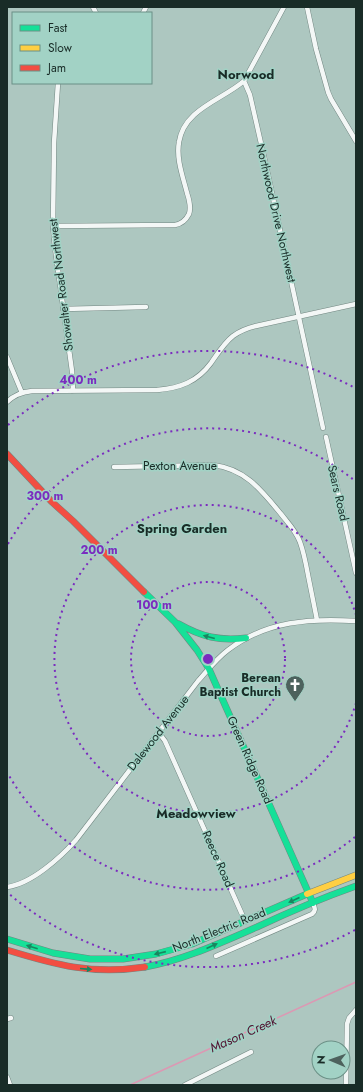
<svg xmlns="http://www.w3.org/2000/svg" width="363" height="1092" font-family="Jost,sans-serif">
	<rect width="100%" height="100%" fill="#adc7c0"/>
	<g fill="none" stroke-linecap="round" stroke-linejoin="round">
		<path stroke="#dc98b3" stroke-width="1.5" d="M130,1085l226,-103"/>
		<g stroke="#728681" stroke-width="5.5">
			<path id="street" d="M93,7l3,6
				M284,7l-40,74 6,14 15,66 58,267
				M307,7l9,42 12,43 3,7 25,42
				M143,13l3,-6
				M58,83l-4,60 -1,83 2,22 17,123 1,20
				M53,226l122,-1c6,-1 11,-5 14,-11 2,-6 0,-15 -2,-21 -4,-16 -11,-34 -8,-51 5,-33 43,-42 65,-61
				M63,309l83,-2
				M7,357l15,36
				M7,402c7,-7 15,-10 25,-11l125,-1c23,-2 40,-8 54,-27 7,-10 13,-20 22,-27 7,-5 15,-8 23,-10l100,-22
				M326,437l30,136
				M114,467l99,-2c33,4 49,26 68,49 7,9 15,17 19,28 4,11 6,22 8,33 3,15 6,30 9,45
				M159,733l6,8 80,180
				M7,887c24,-3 53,-29 69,-47l122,-159c9,-10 18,-22 30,-31 38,-29 82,-32 128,-29
				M216,956l96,-42c5,-4 2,-7 1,-11
				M7,1019l4,-1
				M7,1077l3,8
				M185,1085l66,-33
				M346,1085l1,-61 2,-6 7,-8"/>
		</g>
		<g stroke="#728681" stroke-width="7">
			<path id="fast" d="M144,592l31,30 22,28 12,19 104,234
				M179,624c23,13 40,17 67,14
				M7,939l46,14 37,6h33l33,-5 36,-10 115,-50
				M145,967c39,-7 75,-24 112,-40 32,-15 65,-29 99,-41"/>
		</g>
		<g stroke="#728681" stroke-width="7">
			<path id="slow" d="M307,894l49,-19"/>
		</g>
		<g stroke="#728681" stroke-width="7">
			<path id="jam" d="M7,454l45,48 21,19 71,71
				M7,950c49,15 85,25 138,17"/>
		</g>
		<use href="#street" stroke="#f3f7f6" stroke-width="4.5"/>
		<use href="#fast" stroke="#16e098" stroke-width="6"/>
		<use href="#slow" stroke="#ffcf43" stroke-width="6"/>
		<use href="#jam" stroke="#f24e42" stroke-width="6"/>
	</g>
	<defs><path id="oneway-solid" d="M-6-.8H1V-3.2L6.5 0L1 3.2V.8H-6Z"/></defs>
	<g fill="#188660">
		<use href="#oneway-solid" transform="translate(209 637) rotate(-165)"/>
		<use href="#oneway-solid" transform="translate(294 900) rotate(156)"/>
		<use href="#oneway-solid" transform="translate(212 946) rotate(-24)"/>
		<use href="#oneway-solid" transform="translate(32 947) rotate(-162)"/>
		<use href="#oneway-solid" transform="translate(160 953) rotate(167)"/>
		<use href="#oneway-solid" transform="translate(86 969) rotate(5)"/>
	</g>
	<g fill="none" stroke="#7b2cbf" stroke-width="2" stroke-dasharray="2 4">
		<circle cx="208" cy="659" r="77"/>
		<path d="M356 703A154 154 0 1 1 356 615"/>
		<path d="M355 837A231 231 0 0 1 8 774M8 544A231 231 0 0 1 355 481"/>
		<path d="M355 930A308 308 0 0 1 8 893M8 425A308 308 0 0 1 355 388"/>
	</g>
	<defs>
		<g id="church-pin" transform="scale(1)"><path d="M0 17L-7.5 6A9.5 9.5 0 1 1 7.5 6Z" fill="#4d625d" stroke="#a2d2c5"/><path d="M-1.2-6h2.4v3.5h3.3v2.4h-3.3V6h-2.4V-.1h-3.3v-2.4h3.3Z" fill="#fff"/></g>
	</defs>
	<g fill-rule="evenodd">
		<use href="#church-pin" x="295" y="685"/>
	</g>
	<g text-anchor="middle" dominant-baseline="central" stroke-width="3" stroke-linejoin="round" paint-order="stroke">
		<g font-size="12" fill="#192c27" stroke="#a2d2c5">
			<text transform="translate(276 213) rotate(77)">Northwood Drive Northwest</text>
			<text transform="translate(61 285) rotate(-97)">Showalter Road Northwest</text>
			<text x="180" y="466">Pexton Avenue</text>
			<text transform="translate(338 493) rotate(77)">Sears Road</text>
			<text transform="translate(158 733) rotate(-52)">Dalewood Avenue</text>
			<text transform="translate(250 760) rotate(66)">Green Ridge Road</text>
			<text transform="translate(218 859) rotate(66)">Reece Road</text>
			<text transform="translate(219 930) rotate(-22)">North Electric Road</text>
		</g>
		<g font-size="12" font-weight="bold" fill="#192c27" stroke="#a2d2c5" text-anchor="end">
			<text x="281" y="678">Berean<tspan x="281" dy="14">Baptist Church</tspan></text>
		</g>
		<g font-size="13" font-weight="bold" fill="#192c27" stroke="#a2d2c5">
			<text x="246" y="74">Norwood</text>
			<text x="182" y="528">Spring Garden</text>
			<text x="196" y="813">Meadowview</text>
		</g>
		<g font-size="13" font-style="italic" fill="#510f2e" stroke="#a2d2c5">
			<text transform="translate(243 1034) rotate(-24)">Mason Creek</text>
		</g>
	</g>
	<circle cx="208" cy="659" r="6" fill="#7b2cbf" stroke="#a2d2c5" stroke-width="2"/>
	<g font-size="12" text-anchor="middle" font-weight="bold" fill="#7b2cbf" stroke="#a2d2c5" stroke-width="3" stroke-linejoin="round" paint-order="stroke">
		<text x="78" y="384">400 m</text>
		<text x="45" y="500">300 m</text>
		<text x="99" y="554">200 m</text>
		<text x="154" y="609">100 m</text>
	</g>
	<rect width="363" height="1092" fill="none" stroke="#192c27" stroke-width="16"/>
	<rect x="12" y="12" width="140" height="72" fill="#a2d2c5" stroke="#6b9086"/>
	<rect x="20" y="25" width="20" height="6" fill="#16e098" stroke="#6b9086"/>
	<text x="48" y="32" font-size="12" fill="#192c27">Fast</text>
	<rect x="20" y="45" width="20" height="6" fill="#ffcf43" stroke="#6b9086"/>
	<text x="48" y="52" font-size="12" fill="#192c27">Slow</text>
	<rect x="20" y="65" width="20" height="6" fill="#f24e42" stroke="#6b9086"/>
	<text x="48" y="72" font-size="12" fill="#192c27">Jam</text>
	<g transform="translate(331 1060) rotate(272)"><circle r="19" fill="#a2d2c5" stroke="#6b9086"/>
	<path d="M0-3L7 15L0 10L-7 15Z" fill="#4d625d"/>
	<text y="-6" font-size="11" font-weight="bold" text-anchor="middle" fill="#192c27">N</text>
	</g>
</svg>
